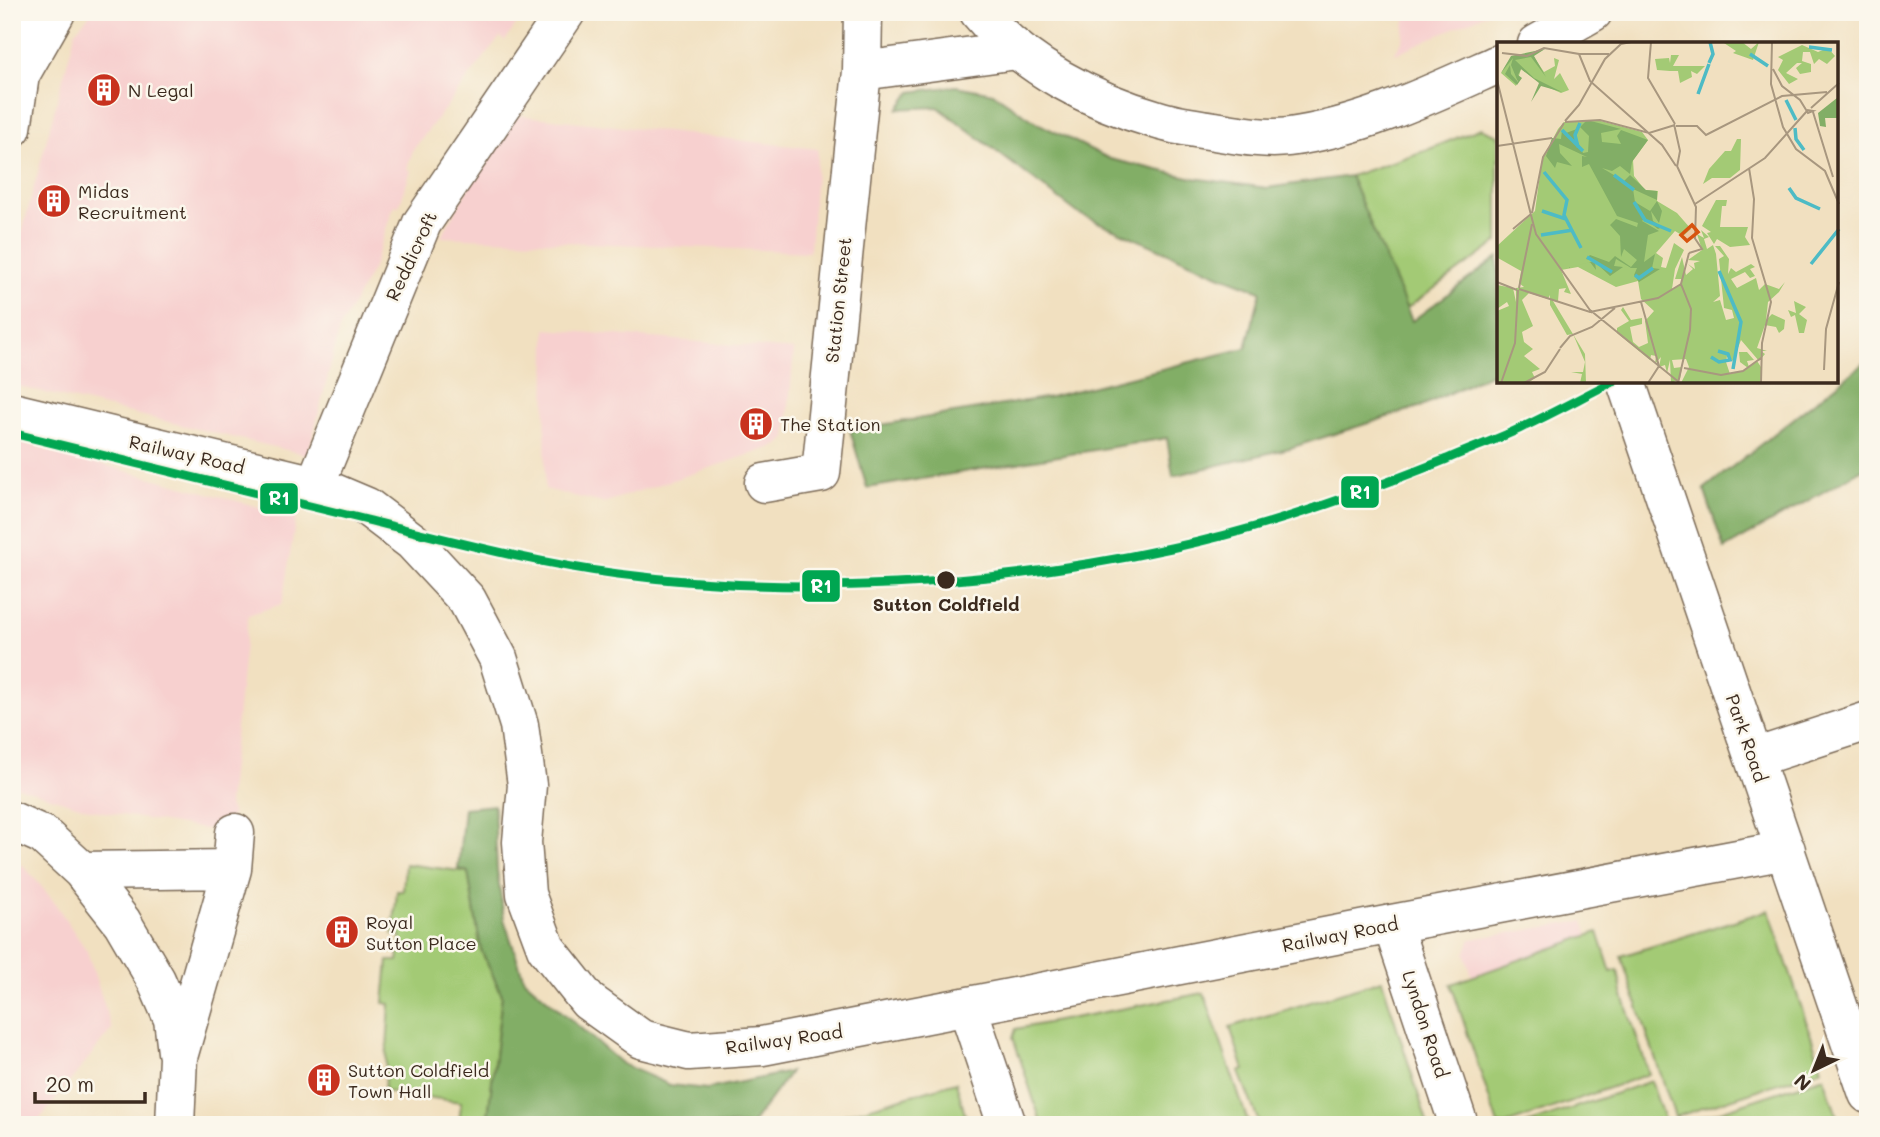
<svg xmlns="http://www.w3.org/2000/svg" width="1880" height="1137" font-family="Mali,sans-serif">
	<rect width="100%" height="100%" fill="#fbf7ec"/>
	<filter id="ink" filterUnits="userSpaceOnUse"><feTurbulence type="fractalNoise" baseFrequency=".0143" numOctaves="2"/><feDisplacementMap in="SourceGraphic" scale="14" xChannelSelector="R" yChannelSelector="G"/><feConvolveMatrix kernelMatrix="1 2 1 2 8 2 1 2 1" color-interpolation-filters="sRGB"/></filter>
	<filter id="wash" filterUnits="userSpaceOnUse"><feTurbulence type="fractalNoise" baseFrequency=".00686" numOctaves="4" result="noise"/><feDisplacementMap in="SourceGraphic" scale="28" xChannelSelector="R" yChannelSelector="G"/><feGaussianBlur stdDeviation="1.57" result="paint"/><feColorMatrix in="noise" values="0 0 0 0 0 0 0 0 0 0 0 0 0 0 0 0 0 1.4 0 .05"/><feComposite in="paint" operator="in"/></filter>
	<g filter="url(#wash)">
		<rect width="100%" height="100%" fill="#f1e0c0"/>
		<path fill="#f7d0cf" d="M92,12h433l-20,29 -5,-4 -87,113 -6,19 4,1 -12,36 -5,-1 -21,63 -33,60 -32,127 -296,-70v-134l10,-19 54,-202z
			M1406,12h84l-97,43 10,-15z
			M517,115l301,34 -8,99 -1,4 -368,-15 27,-49z
			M546,329l248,21 -8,88 -7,7 -176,58 -58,-14z
			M12,440l284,77 -14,87 -34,11 -20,188 4,12 -6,8 -9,5 -12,1 -113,-19 -80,-25z
			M12,861l12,5 28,33 35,52 25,78 -77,96h-23z
			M1584,921l4,15 -116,40 -7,-22 6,-15z"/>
		<path fill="#a3ca75" stroke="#6f7a4a" stroke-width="2" d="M1481,128l17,7v107l-92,67 -56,-133 77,-26z
			M405,864l63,8 13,78 21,45 -15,130h-28l2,-23 -77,-11 6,-87 -6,-1 4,-42h10l3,-26 -8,-1 4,-43h6z
			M1769,910l53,159 -147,48 -54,-161z
			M1598,932l13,40 7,-2 4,23 27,81 -145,51h-6l-47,-141z
			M1382,980l46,145h-168l-21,-53 5,-2 -14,-43z
			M1204,993l45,132h-207l-29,-88 3,-8z
			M1824,1077l16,48h-162z
			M1651,1081l15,44h-142z
			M956,1082l12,43h-158z"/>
		<path fill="#82ae66" stroke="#5e6c42" stroke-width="2" d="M956,86l37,7 44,30 73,36 83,19 74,10 83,-12 62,145 86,-64v113l-76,36 -132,42 -117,28 -6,-38 -300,50 -17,-58 200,-33 196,-49 15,-57 -42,-16 -140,-61 -141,-107 -40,2 13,-17z
			M1868,360v106l-144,83 -20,-60z
			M494,805l3,65 7,49 20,60 98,85 48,21 37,4 83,-17 -39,53h-264l15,-130 -21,-45 -13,-78 -10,-3 6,-61z"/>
	</g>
	<g filter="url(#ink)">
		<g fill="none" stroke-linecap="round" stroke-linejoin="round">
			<g stroke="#7b6a57" stroke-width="41">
				<path id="street" d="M862,71l155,-21
					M1626,382l242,712
					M12,412l303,73 52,22 46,35 54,58 31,58 21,67 8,60 -5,57 4,52 20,54 42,53 53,38 48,12 73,-5 630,-122 394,-74
					M764,483l57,-10 41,-402 1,-59
					M315,485l107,-262 144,-211
					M1754,758l114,-37
					M12,821l31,14 39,36 40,51 34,58 17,39 4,33
					M232,869l3,-36
					M82,871l150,-2 -54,188 -3,68
					M1392,924l67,201
					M968,1008l39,117"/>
			</g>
			<g stroke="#7b6a57" stroke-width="41">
				<path id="primary" d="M979,12c44,54 113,89 179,108 18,6 38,8 57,11 24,4 50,9 74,6 74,-10 142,-43 209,-73
					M1537,44l56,-32
					M20,75l36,-63
					M12,128l8,-53 -3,-63"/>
			</g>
			<use href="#street" stroke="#fff" stroke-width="38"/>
			<use href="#primary" stroke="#fff" stroke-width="38"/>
			<g stroke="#fbf7ec" stroke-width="14">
				<path id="rail-1" d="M12,433c118,29 237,58 355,87 83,20 166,43 251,54 176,23 380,12 553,-26 95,-20 186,-53 276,-89 25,-11 52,-20 76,-32 30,-14 59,-30 89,-45"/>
			</g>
			<use href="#rail-1" stroke="#00a651" stroke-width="9"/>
		</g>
	</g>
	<defs>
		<g id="building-disc" transform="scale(1.75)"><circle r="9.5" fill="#c8321e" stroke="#fbf7ec"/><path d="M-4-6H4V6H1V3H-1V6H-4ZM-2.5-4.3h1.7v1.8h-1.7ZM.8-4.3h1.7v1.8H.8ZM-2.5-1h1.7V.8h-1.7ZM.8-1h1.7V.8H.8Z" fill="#fff"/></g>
	</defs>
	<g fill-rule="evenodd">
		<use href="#building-disc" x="104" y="90"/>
		<use href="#building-disc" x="54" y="201"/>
		<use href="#building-disc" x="756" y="424"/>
		<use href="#building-disc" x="342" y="932"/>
		<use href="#building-disc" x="324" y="1080"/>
	</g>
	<circle fill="#3b2a1e" stroke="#fbf7ec" stroke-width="2.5" cx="946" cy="580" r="10"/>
	<g text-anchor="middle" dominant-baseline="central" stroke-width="5" stroke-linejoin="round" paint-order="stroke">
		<g font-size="18" fill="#3b2a1e" stroke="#fbf7ec" text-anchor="start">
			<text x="128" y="90">N Legal</text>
			<text x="78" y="191">Midas<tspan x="78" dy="21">Recruitment</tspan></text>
			<text x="780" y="424">The Station</text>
			<text x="366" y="922">Royal<tspan x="366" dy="21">Sutton Place</tspan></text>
			<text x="348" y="1070">Sutton Coldfield<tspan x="348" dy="21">Town Hall</tspan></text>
		</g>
		<g font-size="18" fill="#3b2a1e" stroke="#fbf7ec">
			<text transform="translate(411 256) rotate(-65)">Reddicroft</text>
			<text transform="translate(838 300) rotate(-84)">Station Street</text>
			<text transform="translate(187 454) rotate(13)">Railway Road</text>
			<text transform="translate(1747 738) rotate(71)">Park Road</text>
			<text transform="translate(1340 934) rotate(-11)">Railway Road</text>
			<text transform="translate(1426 1024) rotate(72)">Lyndon Road</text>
			<text transform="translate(784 1039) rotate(-8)">Railway Road</text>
		</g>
		<g font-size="18" font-weight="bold" fill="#3b2a1e" stroke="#fbf7ec">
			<text x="946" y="604">Sutton Coldfield</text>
		</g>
	</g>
	<g transform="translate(1497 42)">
		<rect width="341" height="341" fill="#f1e0c0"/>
		<path d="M245,0l9,7 8,-7 -6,18 -20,-7 3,-2 -12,-8zM305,3l16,7 10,-4 7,8 -8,8 -8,-5 -5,5 -4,-12h-7l-1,9 9,3v8l-11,2 -4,-6 6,-5h-5l-11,10 12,6 -9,5 -11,-14 5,-10 -5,-3zM35,12l12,18 11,-6 -1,-8 5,2 -5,19 6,-6 9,17 -8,3 -18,-8 -22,-16 -5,17 -15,-13 11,-17zM174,13h8l-6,11h32l-8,8 -6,-3 1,6 -12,6 -2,-12h-8l3,8 -3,-8 -13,-1 -2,-11 14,-1 1,5zM100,78l45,12 6,8 -15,20 1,16 11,14 13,1 -1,10 20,12 14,16 -8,7 -8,-5 -19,22 7,5 -2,9 5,1 8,-25 10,7 -9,19 -3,20 10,-5v-5h-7l7,-22 4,18 7,-6 -5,-5 7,5 -1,-6 6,-2 -12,-1 14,-10 -5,-16 7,4 -3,-8 8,7 -5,2 3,10 6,-4 3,9 4,42 -7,6 7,-2 6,20 8,-2 -2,-8 -8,-2 -5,-49 5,-3 -9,-10h5l9,13 -1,15 3,-6 5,4 15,-8 4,3 -5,2 5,7 -5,2 -5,-6 -14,7 6,9 19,-10 3,12 6,-6 14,5 6,-7 -6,10 -11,10 -2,18 6,-6 13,6 -1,9 -5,4 -3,-6 -11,-2 -8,23 10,3h-6l4,3 -6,7 -18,-21 -8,21 -6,-5 -1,6 4,12 12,-3 6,-3 -8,-6 -1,-10h8l7,8 -7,1 2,6 8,-6 4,6v16h-80l8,-16 -3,-8 -14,1 2,8 8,-1 -2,12 -9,4 -1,-23 -3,13 -2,-8 -6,2 2,-10 -6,7 1,-8 -5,-1 -1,5 -33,-27v-5l12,-7 -8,-11 2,-3 8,13 11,-2v6l-12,3 3,15 6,5 9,-4 -3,-22 9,-10 -13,-12 -3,-18 -22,6 -38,-20 -17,3 10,24 -7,-2 2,-4 -7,1 -1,12h-5l32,53 1,29h-6l2,-9 -11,-2h12l2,-10 -12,-28 -6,1 -17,-30v-10l-2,4 -19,-6 -7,7 11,26 -11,6 2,10 9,7 -9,7 16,13 -8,3 3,6 -7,5h-31v-72l12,-5 -2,-4 -10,7v-24l16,3 3,14v-14l8,-1 -5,-4 2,-12 -23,-13 -1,-12 38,-35 7,-51 16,-31 6,-7zM240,97h4l-1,31 -10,8h-18l-9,6 6,-15 16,-18h6zM219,158h11l-1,6h-4l-2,21h28l-3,10 5,8 -20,2 -13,-8 -3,5 -7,-11 4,-1 -9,-6zM297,259l12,6 -7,7 8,6 -3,13h-5l-4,-18 -4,2 -3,-7 8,3z" fill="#a3ca75"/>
		<path d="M48,7l-11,7 12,21 -15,-20 -16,3 19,18 28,14 -21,-6 -10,16 8,-19 -18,-14 -3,6 4,3 -5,7 -12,-11 5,-9 1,9 7,8 -7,-17 2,-7 -12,15 10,-17zM340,56l1,20h-13l1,9 -6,-1 -2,-13zM90,78l34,9 -20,4 1,9 19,2 -4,-8 4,-6 27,10 -16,22 -2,12 -10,-8 -8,5 -10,-3 22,13 6,-6 16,15 11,1v9l-24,-11 2,13 15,9 7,-10 5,10 -3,12 -8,-12 2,10 9,6 -4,2 -10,-8 -4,-2 -2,2 17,10 -11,4 -4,27 11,-8 -3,14 8,1 -21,13 -5,-7 3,-7h-6l-15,-9 -2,7 9,1 -13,9 -15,-14 1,8 -6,-8 -23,6 27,-7 -8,-2 4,-4 19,7 6,-6 16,11 6,-7 -13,-11 -3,8 -1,-21 -10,-11 6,-6 21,8 1,-4 -21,-7 -28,-52 -7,3v-11l5,1 -28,-13 1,9 12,13 -15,-4 -2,6 -9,-12 6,-18 9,1 1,-9 4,3 11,-4 -1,9 7,15 5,-1 1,-16 -9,-9z" fill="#82ae66"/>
		<path fill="none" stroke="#4dbbc5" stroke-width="3.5" d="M312,5l23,3M253,12l18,12M212,21l4,-9 -3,-12M201,52l11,-30M289,58l10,20M298,86l1,11 8,11M65,88l21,21M81,105l-3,-12 5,-12M47,130l23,28 -3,15 17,33M117,133l20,15M292,146l7,10 24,11M137,160l11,18 26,11M45,169l24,8M44,193l32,-5M90,215l25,15M314,222l28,-35M222,229l22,51 -8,47M138,233l4,3 14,-10M214,315l8,5 11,-2 -2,-6 -10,-3"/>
		<path fill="none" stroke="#a8977f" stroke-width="2" d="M154,0l-3,36 27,46M275,0l-1,42 12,43 13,22 29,22 14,33M5,11l25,3 17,-8 35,6 11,27 72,64 14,21M82,12h30M276,27l9,17 18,14 8,13 5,-2 -6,-1M0,38l34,135M314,66l28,-25M316,70l20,65M68,79l14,-16 26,-46 16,-15 10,-2M68,80l35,-2 49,13 26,-8M177,82l6,27 -3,16M179,84h21l9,9 76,-39 45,-4M0,104l55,-8M180,124l19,41 -1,32M252,126l5,31 -2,39 19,64 -9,41 -1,40M198,162l70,-46 42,-47M35,171l11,-56 21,-34M34,173l5,19 56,79M16,187l18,-15M192,211l13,-4 -8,-12M0,240l20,8M22,246l13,-64M22,247l71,23 68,-14 23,-14M144,260l18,64 -11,17M93,268l90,73M63,306l10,-12 22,-9 23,-19M187,326l37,7 22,-4 18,-13M327,328l2,-41 13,-47M4,341l14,-40 3,-53M27,341l21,-11 15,-23M181,341l12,-53 1,-21 -10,-25 8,-31"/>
		<path fill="#d7540e" fill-opacity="0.15" stroke="#d7540e" stroke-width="3.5" d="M195,183l6,7 -11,9 -6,-6z"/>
		<rect width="341" height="341" fill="none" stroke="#3b2a1e" stroke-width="3.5"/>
	</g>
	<g stroke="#fbf7ec" stroke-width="2.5">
		<rect x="1340" y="475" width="40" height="34" rx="7" fill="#00a651"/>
		<rect x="259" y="482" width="40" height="33" rx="7" fill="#00a651"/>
		<rect x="801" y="569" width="40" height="34" rx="7" fill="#00a651"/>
	</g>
	<g font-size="19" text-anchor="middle" font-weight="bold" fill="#fff">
		<text x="1360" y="499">R1</text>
		<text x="279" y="505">R1</text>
		<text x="821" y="593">R1</text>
	</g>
	<rect width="1880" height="1137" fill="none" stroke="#fbf7ec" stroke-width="42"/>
	<g transform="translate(1814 1070) rotate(223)" stroke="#fbf7ec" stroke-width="5" paint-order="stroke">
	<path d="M0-5L12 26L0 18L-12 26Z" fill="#3b2a1e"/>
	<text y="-10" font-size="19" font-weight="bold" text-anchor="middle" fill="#3b2a1e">N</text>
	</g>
	<path d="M35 1092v10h110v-10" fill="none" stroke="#3b2a1e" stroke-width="3.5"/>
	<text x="46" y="1092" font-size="21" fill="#3b2a1e" stroke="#fbf7ec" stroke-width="5" paint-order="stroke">20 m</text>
</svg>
